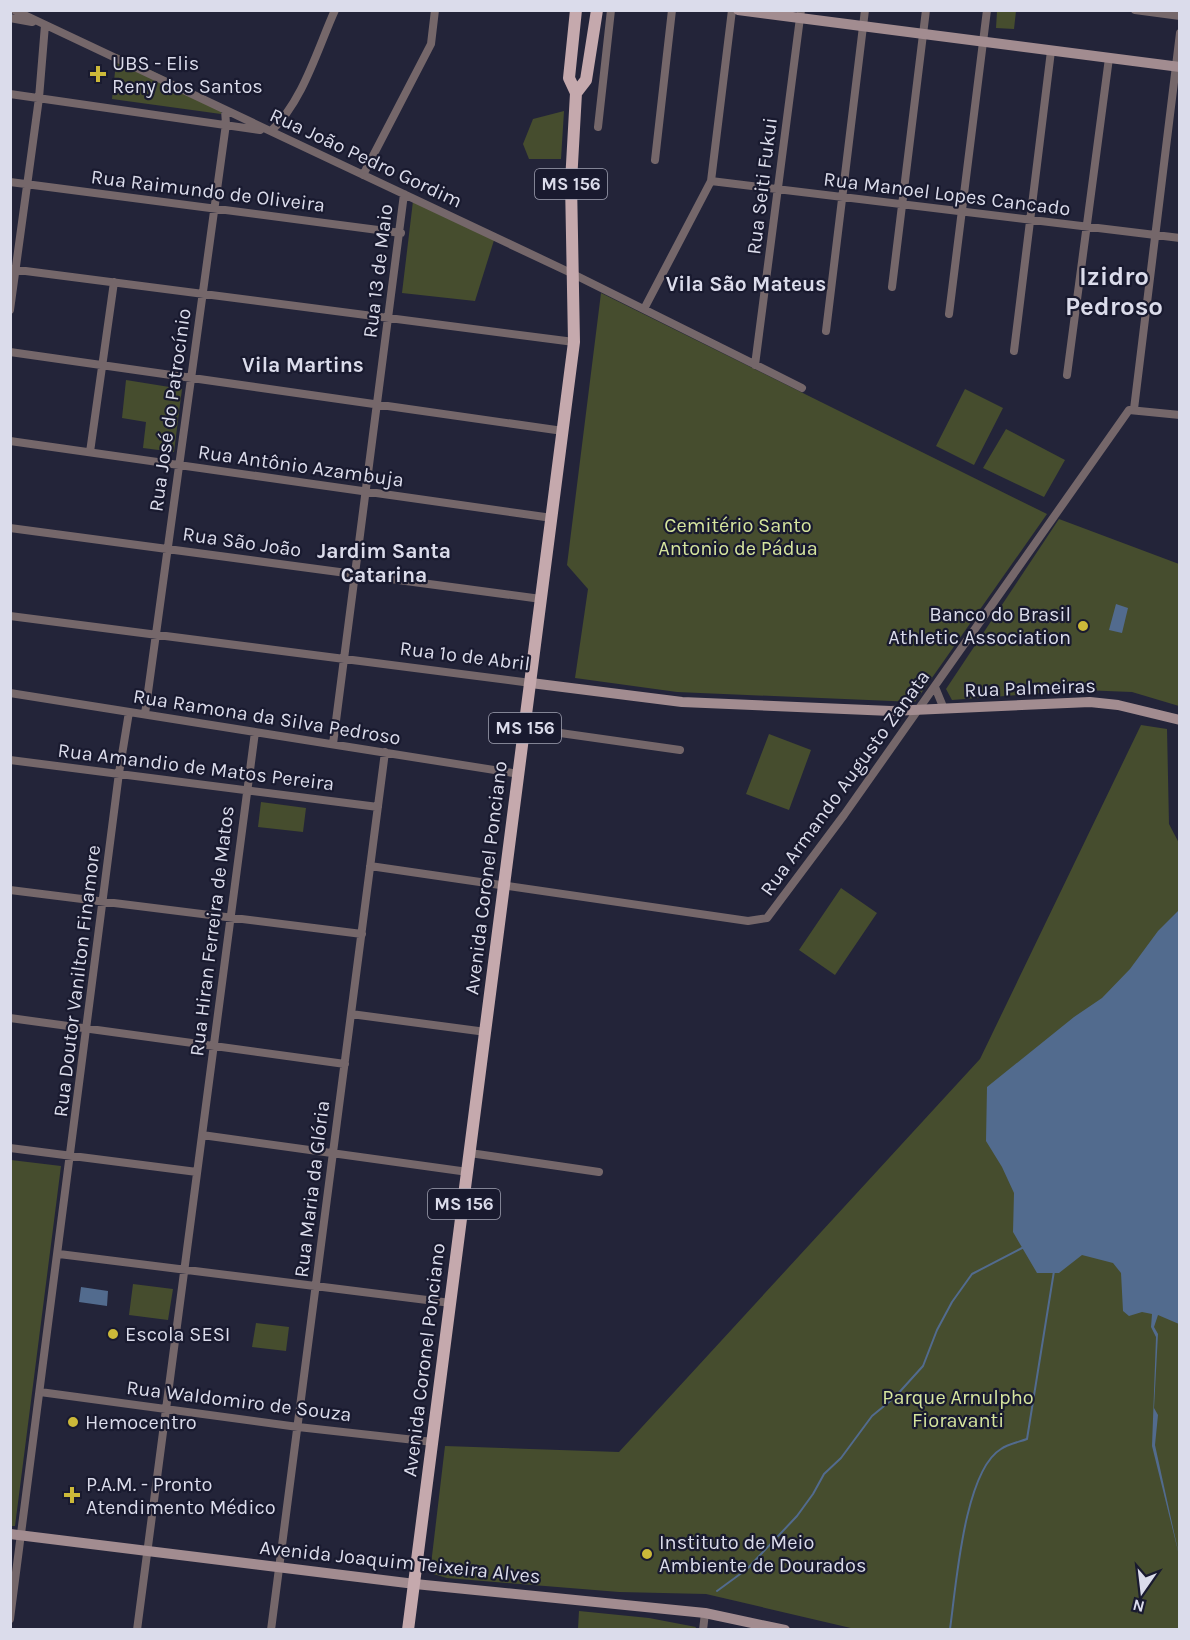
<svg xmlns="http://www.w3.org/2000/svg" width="1190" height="1640" font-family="Karla,sans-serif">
	<rect width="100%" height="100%" fill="#232439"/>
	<path fill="#464d2e" d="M997,11h19l-2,18 -18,-1z
		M117,54l106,51 -2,9 -109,-15z
		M564,111l-3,48h-32l-6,-15 10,-25z
		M413,201l82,36 -20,64 -73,-8z
		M601,293l446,221 -132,188 -238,-10 -102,-14 13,-89 -21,-24z
		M126,380l56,9 -8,63 -31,-4 3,-26 -24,-4z
		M965,389l38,19 -29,57 -38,-19z
		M1006,429l59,31 -21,37 -61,-29z
		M1059,519l120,45v142l-47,-14 -51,-2 -129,10 -6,-11z
		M1141,725l26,4 2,95 11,21 -1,784h-324l-149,-35 -87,-2 -172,-14 -17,-5 15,-127 174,6 361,-393z
		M769,734l42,16 -22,60 -43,-16z
		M261,802l45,6 -3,24 -45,-5z
		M841,888l36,25 -42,62 -36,-25z
		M11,1160l50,6 -46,360h-5z
		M133,1284l40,5 -5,31 -39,-5z
		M256,1323l33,4 -3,24 -34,-4z
		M579,1611l70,7 47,9 -1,2h-117z"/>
	<path fill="#526b8e" d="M1116,604l12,4 -6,25 -13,-3z
		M1179,910v414l-21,-9 -4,12 4,7 -4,74 4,7 -3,30 24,110 -27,-109 4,-109 -5,-10 1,-13 -10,-2 -13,4 -6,-5 -2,-38 -8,-10 -31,-8 -23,18h-22l-24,-41 1,-39 -12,-26 -16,-26 1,-54 87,-70 28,-19 28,-29 28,-38z
		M81,1287l27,4 -1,15 -28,-4z"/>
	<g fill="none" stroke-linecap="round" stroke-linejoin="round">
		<path stroke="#526b8e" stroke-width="2" d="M717,1591l30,-22 50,-53 16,-22 11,-20 17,-16 31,-42 23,-19 28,-31 14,-36 15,-28 20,-28 52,-27
			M950,1629c6,-42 14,-158 51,-180 7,-5 18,-7 26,-10l27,-168"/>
		<path stroke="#75676a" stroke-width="8" d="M14,10l557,263 231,115
			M1135,10l45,6
			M10,18l22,4
			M10,94l250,36
			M598,127l13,-117
			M271,131c32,-30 46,-81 64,-121
			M655,160l17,-150
			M363,175l68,-131 4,-34
			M711,181l469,57
			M10,182l391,51
			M10,269l564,73
			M892,287l34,-277
			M644,309l67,-128 21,-171
			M10,310l29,-212 6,-73
			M949,314l38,-304
			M826,331l39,-321
			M1014,351l37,-300
			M10,352l553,79
			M755,365l46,-355
			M1067,375l42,-317
			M1134,409l46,-376
			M10,441l542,77
			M90,452l24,-170
			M10,528l531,71
			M10,616l521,67
			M935,687l9,22
			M10,693l509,81
			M145,714l81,-590 -1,-14
			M525,728l155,22
			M333,744l71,-550
			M10,760l368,47
			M370,866l378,55 19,-3 77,-103 285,-405 51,5
			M10,890l352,44
			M351,1014l135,18
			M10,1018l335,46
			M202,1135l266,37
			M10,1148l187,24
			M470,1153l129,19
			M59,1254l392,49
			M40,1392l258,35 135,15
			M10,1619l109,-846 10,-61
			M137,1630l118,-898
			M271,1630l114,-878
			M703,1630l2,-17"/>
		<path stroke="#a28c90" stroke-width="10" d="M738,10l442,57
			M531,683l151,19 209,9 199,-9 28,3 62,15
			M10,1534l405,50 290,29 80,17"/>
		<path stroke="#c5a9ad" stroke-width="12" d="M576,93l10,-13 11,-70
			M408,1630l166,-1288 -3,-160 5,-89 -7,-15 7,-68"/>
	</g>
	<g fill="#ccb939" stroke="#191a2f" stroke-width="2">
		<path d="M95 65h6v6h6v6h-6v6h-6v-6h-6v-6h6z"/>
		<circle cx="1083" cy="626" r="6"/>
		<circle cx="113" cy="1334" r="6"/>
		<circle cx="73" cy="1422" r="6"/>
		<path d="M69 1486h6v6h6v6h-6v6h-6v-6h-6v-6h6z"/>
		<circle cx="647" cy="1554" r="6"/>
	</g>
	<g text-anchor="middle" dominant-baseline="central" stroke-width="4.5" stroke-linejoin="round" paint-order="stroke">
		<g fill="#191a2f" stroke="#a1a2b3" stroke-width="1.5">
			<rect x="535" y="169" width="72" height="30" rx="4.5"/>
			<rect x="489" y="713" width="72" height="30" rx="4.5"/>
			<rect x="428" y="1189" width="72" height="30" rx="4.5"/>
		</g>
		<g font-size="18" font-weight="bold" fill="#dbdceb">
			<text x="571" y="184">MS 156</text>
			<text x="525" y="728">MS 156</text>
			<text x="464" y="1204">MS 156</text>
		</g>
		<g font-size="20" fill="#dbdceb" stroke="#191a2f" text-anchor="start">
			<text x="112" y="63">UBS - Elis<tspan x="112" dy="23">Reny dos Santos</tspan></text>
			<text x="1071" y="614" text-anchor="end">Banco do Brasil<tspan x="1071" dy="23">Athletic Association</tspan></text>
			<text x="125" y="1334">Escola SESI</text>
			<text x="85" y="1422">Hemocentro</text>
			<text x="86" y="1484">P.A.M. - Pronto<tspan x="86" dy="23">Atendimento Médico</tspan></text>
			<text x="659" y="1542">Instituto de Meio<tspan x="659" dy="23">Ambiente de Dourados</tspan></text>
		</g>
		<g font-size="20" fill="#dbdceb" stroke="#191a2f">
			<text transform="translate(366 158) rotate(25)">Rua João Pedro Gordim</text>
			<text transform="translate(762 186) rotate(-83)">Rua Seiti Fukui</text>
			<text transform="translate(208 191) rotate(7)">Rua Raimundo de Oliveira</text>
			<text transform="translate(947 194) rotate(7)">Rua Manoel Lopes Cancado</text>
			<text transform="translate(378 271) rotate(-83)">Rua 13 de Maio</text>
			<text transform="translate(170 410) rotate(-82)">Rua José do Patrocínio</text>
			<text transform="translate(301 466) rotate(8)">Rua Antônio Azambuja</text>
			<text transform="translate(242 542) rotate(8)">Rua São João</text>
			<text transform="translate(465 656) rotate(7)">Rua 1º de Abril</text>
			<text transform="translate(1030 688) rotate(-2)">Rua Palmeiras</text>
			<text transform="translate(267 717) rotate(9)">Rua Ramona da Silva Pedroso</text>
			<text transform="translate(196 767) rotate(7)">Rua Amandio de Matos Pereira</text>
			<text transform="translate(845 783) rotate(-54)">Rua Armando Augusto Zanata</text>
			<text transform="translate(486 878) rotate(-83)">Avenida Coronel Ponciano</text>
			<text transform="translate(212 931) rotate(-83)">Rua Hiran Ferreira de Matos</text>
			<text transform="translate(77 981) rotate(-83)">Rua Doutor Vanilton Finamore</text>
			<text transform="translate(312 1189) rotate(-83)">Rua Maria da Glória</text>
			<text transform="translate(424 1360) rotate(-83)">Avenida Coronel Ponciano</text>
			<text transform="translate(239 1401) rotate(7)">Rua Waldomiro de Souza</text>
			<text transform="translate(400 1562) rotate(6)">Avenida Joaquim Teixeira Alves</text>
		</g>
		<g font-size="20" fill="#d6e59e" stroke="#191a2f">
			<text x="738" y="525">Cemitério Santo<tspan x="738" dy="23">Antonio de Pádua</tspan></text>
			<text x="958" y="1397">Parque Arnulpho<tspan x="958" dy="23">Fioravanti</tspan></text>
		</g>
		<g font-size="21" font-weight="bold" fill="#dbdceb" stroke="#191a2f">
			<text x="746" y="284">Vila São Mateus</text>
			<text x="303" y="365">Vila Martins</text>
			<text x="384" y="551">Jardim Santa<tspan x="384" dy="24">Catarina</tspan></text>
		</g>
		<g font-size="26" font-weight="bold" fill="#dbdceb" stroke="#191a2f">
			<text x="1114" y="276">Izidro<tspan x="1114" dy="30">Pedroso</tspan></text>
		</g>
	</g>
	<rect width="1190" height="1640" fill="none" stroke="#dbdceb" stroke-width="24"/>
	<g transform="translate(1142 1592) rotate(194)" stroke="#191a2f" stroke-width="4.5" paint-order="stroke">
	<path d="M0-4.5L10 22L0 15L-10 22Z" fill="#dbdceb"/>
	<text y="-9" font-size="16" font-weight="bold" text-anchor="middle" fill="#dbdceb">N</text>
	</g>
</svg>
